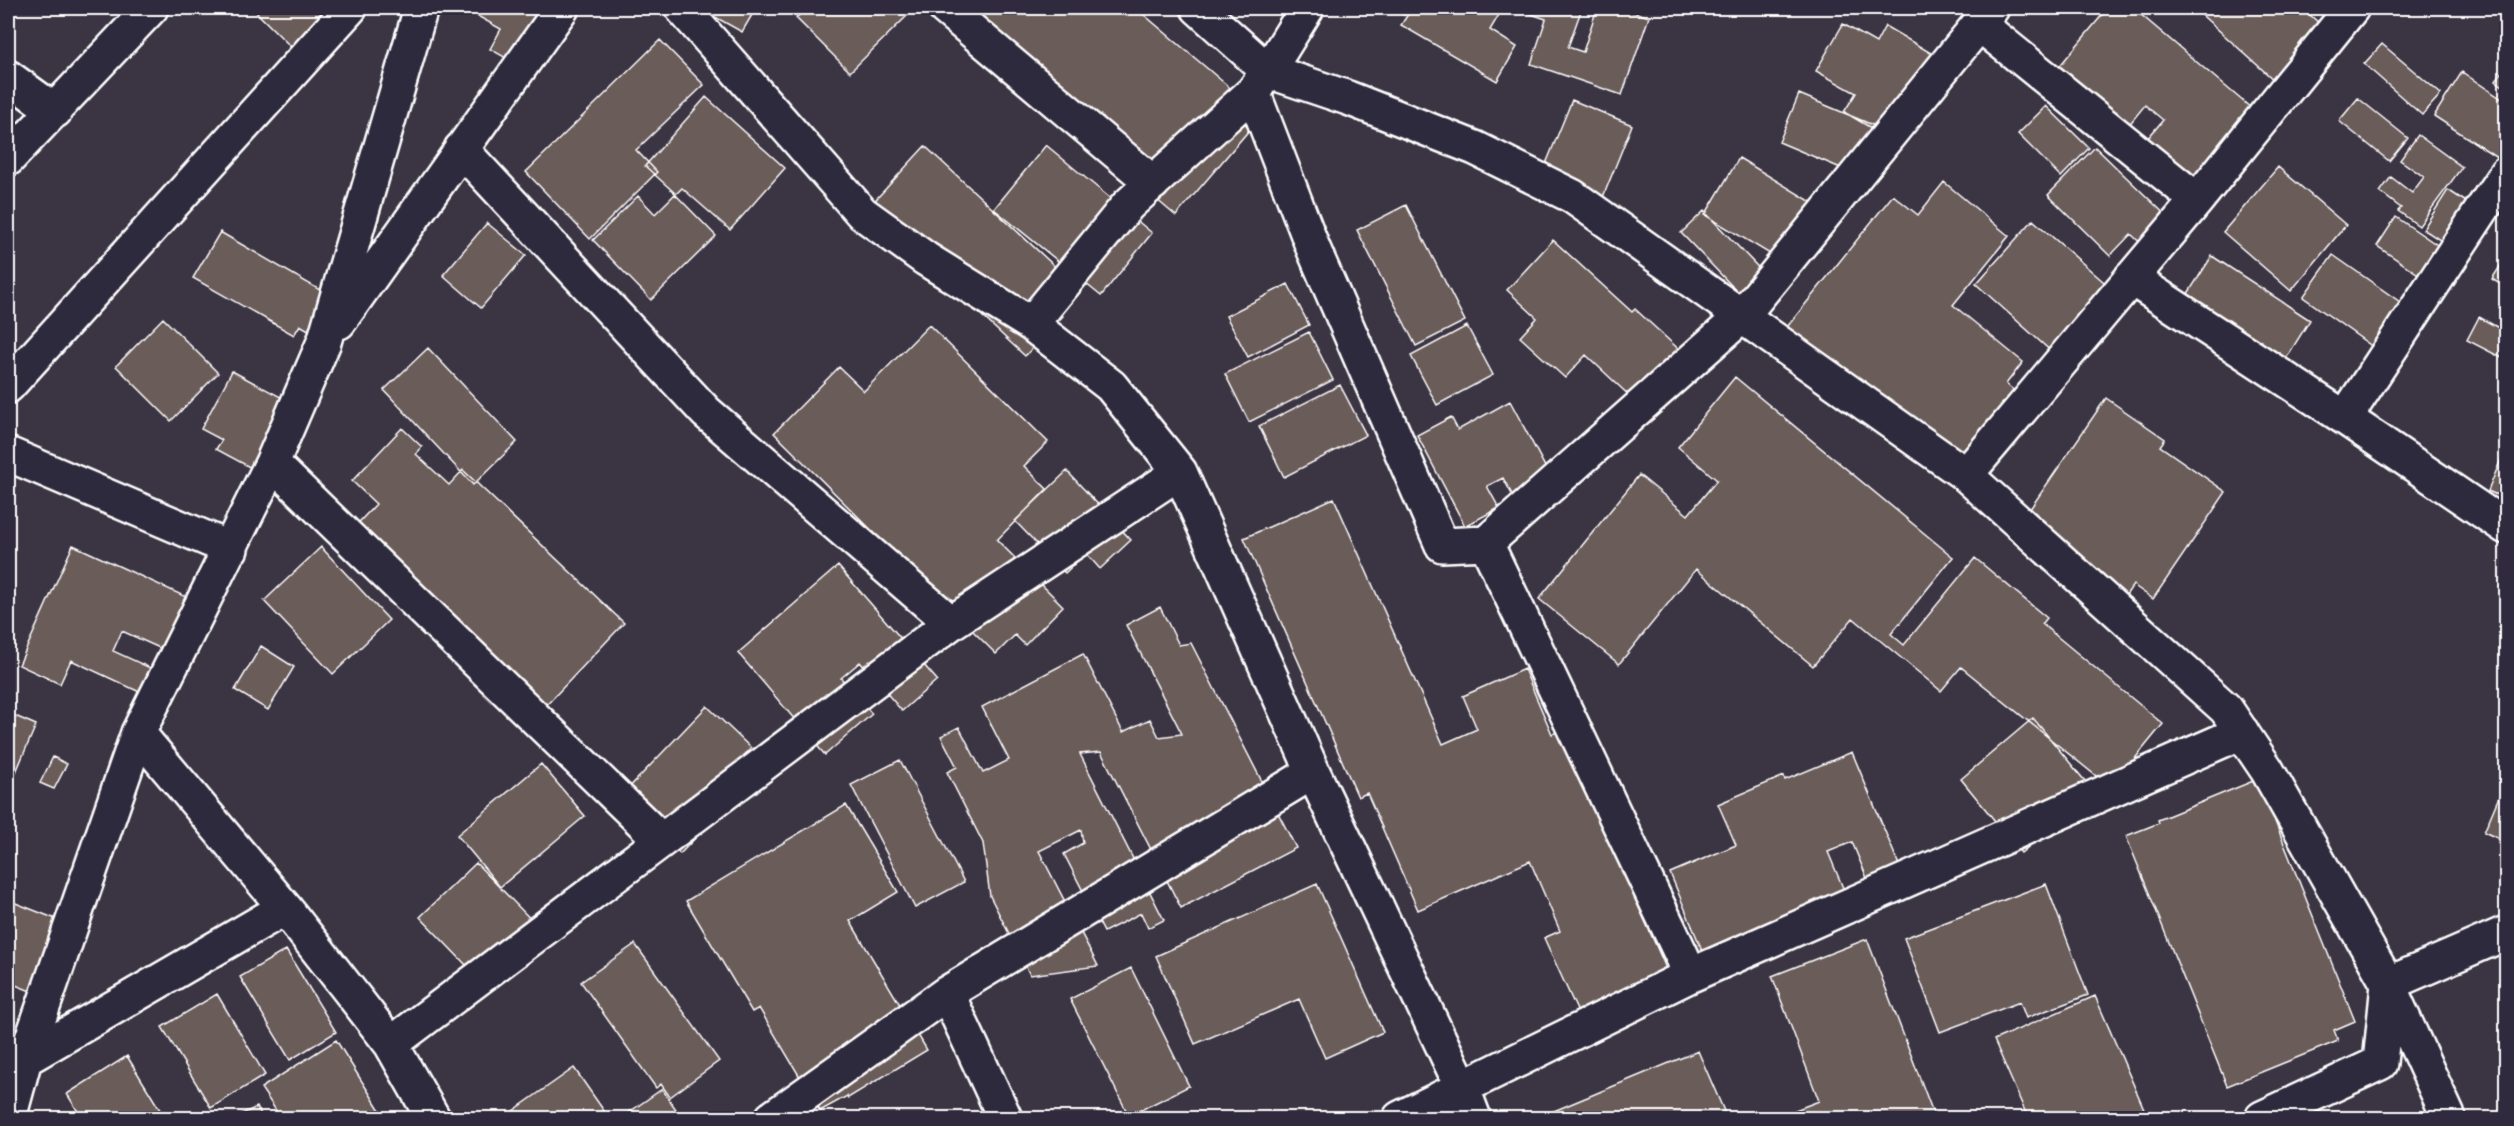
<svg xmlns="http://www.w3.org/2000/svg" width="2514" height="1126" font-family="Pangolin,sans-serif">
	<rect width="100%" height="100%" fill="#3b3443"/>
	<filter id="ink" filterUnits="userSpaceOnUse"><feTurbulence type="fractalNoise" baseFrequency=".0167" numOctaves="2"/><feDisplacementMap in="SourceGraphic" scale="12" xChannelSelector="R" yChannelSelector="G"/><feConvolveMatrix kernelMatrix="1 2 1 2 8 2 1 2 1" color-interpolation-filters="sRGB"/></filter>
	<g filter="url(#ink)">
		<path fill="#6b5b59" stroke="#fff" stroke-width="1.5" d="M252,8h71l6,5 -36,36z
			M475,8h96l-36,66 -45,-25 11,-20 -29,-16z
			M699,8h57l-14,24z
			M807,8h100l4,4 -61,60 -54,-54z
			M932,8h204l126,107 -86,101z
			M1384,8h22l-2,7z
			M1412,8h91l-13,22 27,17 -20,34 -96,-56z
			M1526,8h56l-14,39 15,5 14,-44h24l28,9 -27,78 -91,-31 15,-45 -21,-7z
			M2108,8h25l138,117 -56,68 -67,-55 15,-18 -18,-15 -17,21 -70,-58z
			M2194,8h108l42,37 -49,54z
			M1843,24l33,19 9,-17 51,30 -48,82 -44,-26 12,-19 -40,-22z
			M660,40l44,45 -68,65 21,22 -67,67 -64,-67z
			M2382,44l59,50 -19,21 -58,-51z
			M2506,65v23l-10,-7z
			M2462,72l44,30v61l-72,-47z
			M1799,94l83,35 -20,48 -83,-35z
			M706,97l79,71 -55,62 -48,-42 -6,6 -31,-28z
			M2358,98l50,40 -19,23 -50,-40z
			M1572,100l60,25 -31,77 -60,-26z
			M2046,106l43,42 -28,29 -43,-43z
			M2418,135l44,32 -43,59 -21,-15 3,-3 -21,-16 11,-15 21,16 12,-16 -24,-17z
			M1046,145l106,88 -51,63 -107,-87z
			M925,146l151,140 -20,22 7,8 -38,40 -158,-147z
			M2095,147l82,79 -26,27 -20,-19 -21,22 -62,-61z
			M1739,158l94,57 -33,57 -95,-57z
			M2278,167l68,58 -55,66 -68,-59z
			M1944,182l65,54 -56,69 70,57 -17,22 33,27 -41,51 -8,-6 -26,32 -185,-151 114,-142 25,20z
			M2448,190l29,19 -25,39 -29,-19z
			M675,194l41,42 -65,64 -58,-60 45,-44 17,18z
			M1406,205l59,116 -49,25 -59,-116z
			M1704,211l74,77 -23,22 -74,-77z
			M2396,217l50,34 -19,29 -50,-34z
			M2033,220l79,69 -58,65 -78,-70z
			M487,223l39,32 -45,53 -38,-33z
			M220,232l124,72 -20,35 -24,-14 -6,10 -101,-57z
			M1553,240l79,72 3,-3 62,57 -46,50 -65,-61 -21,23 -45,-41 17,-19 -30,-28z
			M2333,255l77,54 -30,43 -77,-55z
			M2212,256l98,64 -35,56 -99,-64z
			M2506,257v31l-14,-9z
			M1288,284l21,41 -61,32 -22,-41z
			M2479,317l27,15v28l-39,-20z
			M163,318l55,55 -47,48 -55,-55z
			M929,325l119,117 -24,24 23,23 -50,51 66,66 -38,39 -10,-10 -19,19 -222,-221 65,-66 25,24z
			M1467,326l26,49 -56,30 -26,-49z
			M1309,332l24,48 -84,42 -24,-48z
			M428,348l89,94 -44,43 -89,-95z
			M232,371l58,31 -35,68 -39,-21 6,-9 -21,-11z
			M1735,377l218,180 -62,77 13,11 71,-87 72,60 -5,6 121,100 -52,64 -150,-121 -20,24 -88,-73 -40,48 -117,-97 -77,95 -80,-65 100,-124 49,40 29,-35 -39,-33z
			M1340,385l26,50 -82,42 -25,-51z
			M2106,398l59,41 -5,7 66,46 -73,107 -20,-14 -11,16 -105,-73z
			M1510,401l41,77 -37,20 -11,-20 -16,8 12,22 -34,18 -48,-91 34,-18 7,13z
			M402,428l20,19 -6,7 33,31 14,-15 161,153 -86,91 -190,-180 28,-30 -24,-23z
			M2506,447v52l-18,-8z
			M1067,471l64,69 -31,29 -14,-16 -21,20 -50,-52z
			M1334,498l109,246 34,-15 -14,-33 61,-27 28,65 9,-4 115,261 -90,39 -42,-92 16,-7 -30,-70 -112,49 -51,-117 -9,4 -114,-259z
			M73,545l137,63 -24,52 -64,-29 -9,20 44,20 -11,24 -75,-35 -11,24 -41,-19z
			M321,547l68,73 -56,54 -69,-73z
			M838,566l99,114 -35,31 -42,-49 -19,16 31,36 -47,41 -87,-102z
			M1160,607l19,38 12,-2 105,205 -115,60 -80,-156 -21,2 84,166 -16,8 -7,-15 -37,19 -40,-78 19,-11 -2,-13 -42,21 59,115 -68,9 -40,-79 -7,-53 -36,-71 10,-5 -16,-31 18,-9 24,46 26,-13 -27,-53 101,-53 40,78 27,-13 9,18 23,-3 -56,-109z
			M261,646l33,21 -26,43 -33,-20z
			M707,706l44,42 -19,20 15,16 -67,70 -59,-58z
			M8,713l28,12 -20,47 -8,-3z
			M2033,718l61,74 -73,61 -60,-74z
			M1852,752l57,137 -32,13 -25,-60 -24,10 28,67 -142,60 -44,-106 66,-28 -18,-41 66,-28 1,4z
			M53,757l14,7 -13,25 -14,-6z
			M900,760l64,122 -49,26 -64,-123z
			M541,764l44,52 -85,71 -43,-52z
			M2258,779l97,242 -21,9 4,11 -111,45 -101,-250 33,-13 -1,-3z
			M2506,780v62l-22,-10z
			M846,805l52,87 -48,29 77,129 -79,48 -1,-2 -27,15 -61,-103 -7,4 -66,-111z
			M476,863l71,73 -56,55 -71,-74z
			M1317,884l66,148 -58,26 -26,-59 -104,45 -39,-88z
			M2046,884l42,111 -62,23 -6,-16 -80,30 -36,-94z
			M8,900l58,23 -28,71 -30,-12z
			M1867,939l68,179h-161l45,-17 -47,-125z
			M635,944l84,117 -49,36 -9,-13 -5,4 -75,-106z
			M286,950l50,82 -46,28 -50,-83z
			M1131,968l58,118 -60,30 -59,-117z
			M217,994l48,81 -54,33 -49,-81z
			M2095,996l53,122h-120l-34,-78z
			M336,1040l47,75 -6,3h-96l-20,-30z
			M1698,1051l29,67h-190z
			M127,1056l38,62h-83l-15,-24z
			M574,1068l35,50h-106z
			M662,1089l20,29h-61z
			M257,1107l6,11h-30z"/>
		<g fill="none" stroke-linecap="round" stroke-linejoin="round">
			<g stroke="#fff" stroke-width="38">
				<path id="street" d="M682,8l180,205 64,46 105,65 80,62 69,86 133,300 150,317 11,29
					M945,8l208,175
					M1198,8l70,63 39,-63
					M1979,24l218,176
					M8,77l47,34
					M1253,92l60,156 129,297 44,-2 205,432
					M461,149l245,263 245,211
					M8,159l143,-151
					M2131,278l214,140 161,109
					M339,322l223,-314
					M1031,324l97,-119 125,-113 15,-21 80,27 127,50 97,48 394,279 260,234 41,61 121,214 61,134
					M8,386l342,-378
					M2345,418l161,-245
					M8,454l223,95
					M272,463l389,377
					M1966,475l231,-275 155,-192
					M1486,543l255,-226 251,-309
					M138,733l147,175 106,136 42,74
					M947,993l58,125
					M391,1044l560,-421 229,-151
					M25,1059l260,-151
					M9,1118l16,-59 113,-326 134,-270 52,-121 97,-334
					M772,1118l175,-125 366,-221
					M1400,1118l291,-143 551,-243
					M2262,1118l118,-55 8,-79 118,-51"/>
			</g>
			<use href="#street" stroke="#2f2a3d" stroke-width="33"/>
		</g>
	</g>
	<rect width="2514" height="1126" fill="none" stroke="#2f2a3d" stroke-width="30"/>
	<rect x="15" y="15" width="2484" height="1096" fill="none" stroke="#fff" stroke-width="2" filter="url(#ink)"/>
</svg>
